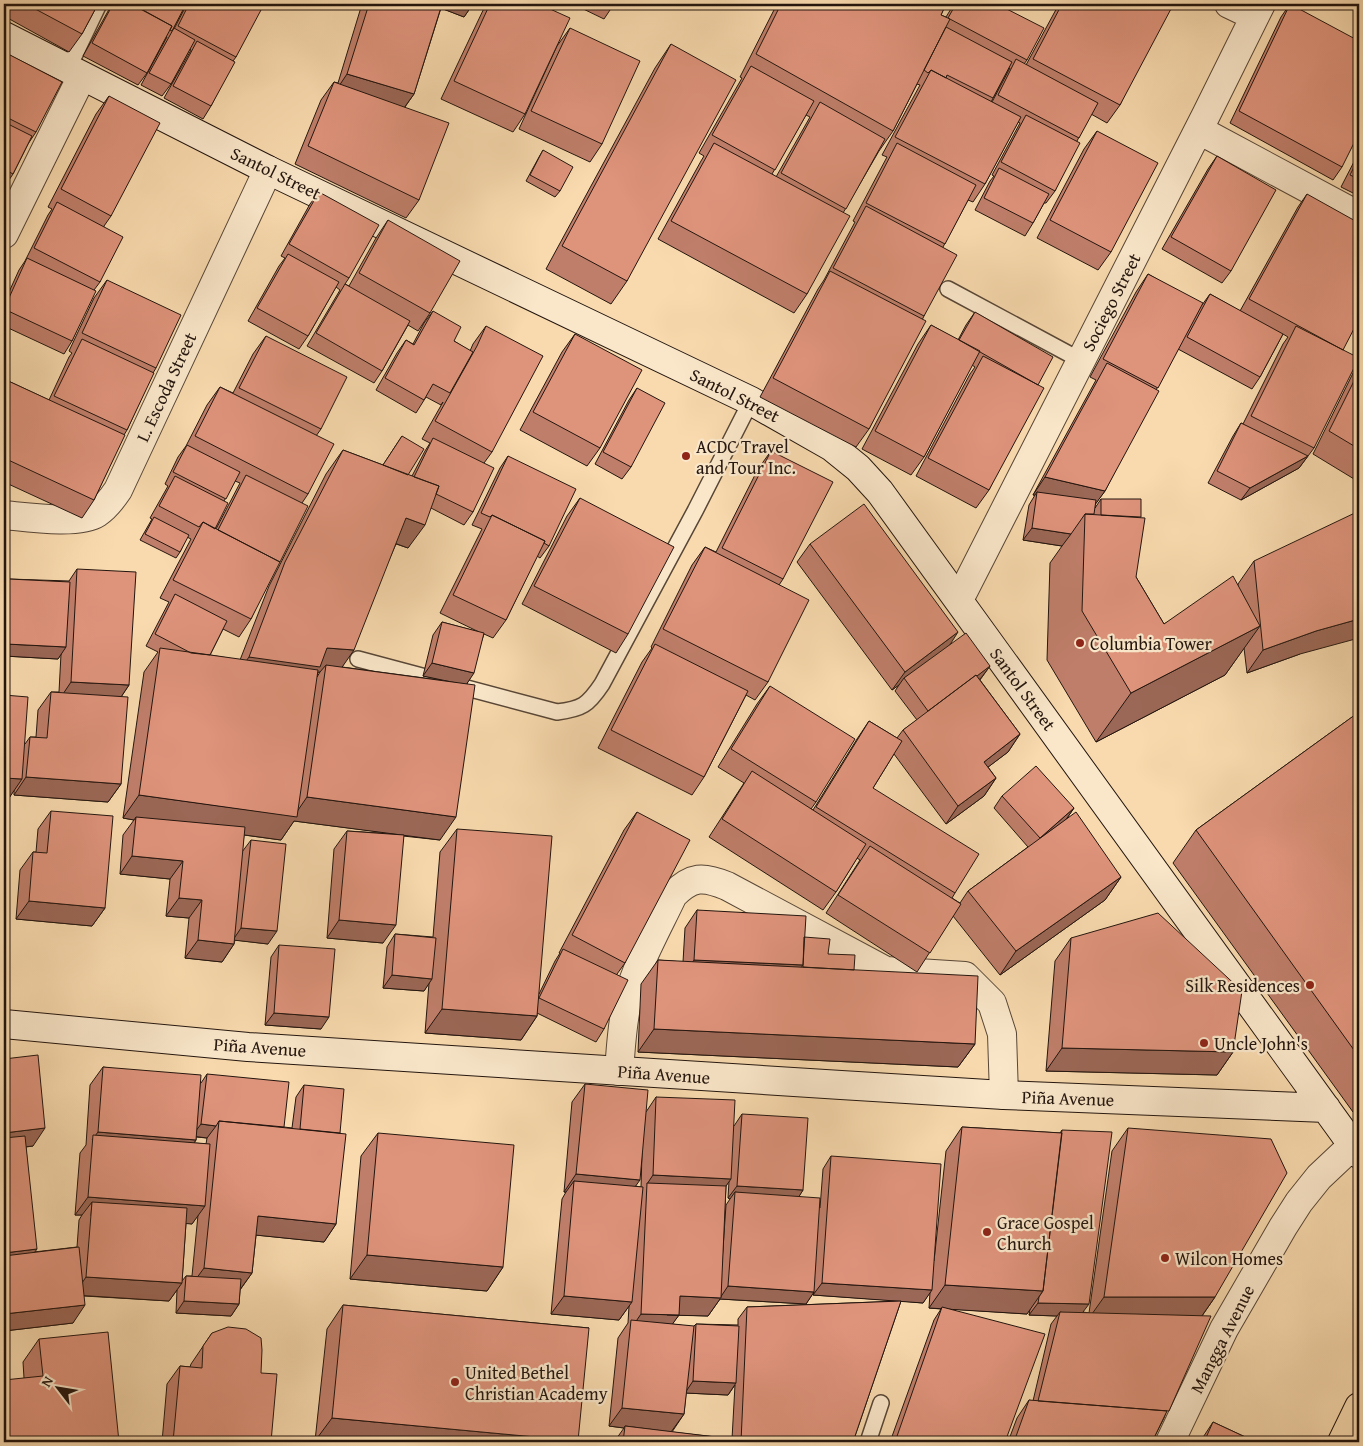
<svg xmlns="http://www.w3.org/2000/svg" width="1363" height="1446" font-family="'Gentium Book Plus',serif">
	<rect width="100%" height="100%" fill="#f8daae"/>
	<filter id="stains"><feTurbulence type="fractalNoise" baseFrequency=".004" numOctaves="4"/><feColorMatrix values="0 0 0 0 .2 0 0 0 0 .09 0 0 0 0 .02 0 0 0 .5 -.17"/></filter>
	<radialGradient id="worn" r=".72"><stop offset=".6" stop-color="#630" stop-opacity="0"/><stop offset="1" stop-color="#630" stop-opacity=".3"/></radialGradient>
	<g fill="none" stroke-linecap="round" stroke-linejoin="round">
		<g stroke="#584636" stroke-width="18">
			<path id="lane" d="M68,69l31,-65
				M948,289l134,72
				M358,659l199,53c25,-3 31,-7 45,-28l93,-173 56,-110
				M868,1442l13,-39"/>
		</g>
		<g stroke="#584636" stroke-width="30">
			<path id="street" d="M1229,4l25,12
				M1199,130l160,86
				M4,234l78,-158
				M4,515c22,2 75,10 93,-2 9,-6 15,-14 21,-23l150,-320
				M959,600l247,-485 55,-111
				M619,1071c2,-24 3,-50 9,-73 9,-34 30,-71 45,-103 19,-19 30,-19 54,-9l159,85 79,5 27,27 10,31 2,61
				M1170,1442l54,-113 59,-102 16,-25 20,-25 34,-32"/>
		</g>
		<g stroke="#23150e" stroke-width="30">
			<path id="secondary" d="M4,36l264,134 483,231 81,46 26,21 22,24 479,662
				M4,1024l244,23 593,38 163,10 322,13"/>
		</g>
		<g stroke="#23150e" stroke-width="30">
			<path id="primary" d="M1342,1442l17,-35"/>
		</g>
		<use href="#lane" stroke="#fae7ca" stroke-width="15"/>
		<use href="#street" stroke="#fae7ca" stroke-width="28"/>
		<use href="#secondary" stroke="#fae7ca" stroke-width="28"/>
		<use href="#primary" stroke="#f8daae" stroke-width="28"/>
	</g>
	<path fill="#bf7e6a" stroke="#23150e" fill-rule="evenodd" d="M4,4h94l-16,30 -13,18 -65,-36z
		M112,4h30l-3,4 3,2 3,-6h41l-13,25h1l13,-25h63l-14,53 -3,4 -22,45 -8,13 -39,-21 27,-48 -1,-1 -19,35 -9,12 -21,-11 26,-48h-1l-19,36 -9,12 -55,-29z
		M362,4h111l-9,13 -23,-9 -27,86 -9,13 14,93 -13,18 -111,-54 26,-64 13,-18 4,1z
		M486,4h53l-14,110 -12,18 -72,-33z
		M573,4h41l-10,15z
		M777,4h169l-5,11 5,2 8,-13h43l30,56 -3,4 2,1 33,-61h107l-46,101 -13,18 -16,-9 -14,27 -22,50 -9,12h-2l-11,20 -8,13 -50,-26 15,-29 4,-5 -2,-1 28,-52 -2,-1 -33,62 -12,18 -5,-2 -25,47 -19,69 -55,113 -13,18 -96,-50 58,-108 6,-9 31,-58 -2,-1 34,-64 -5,-2 38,-70 -3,-1 -24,47 -14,20 -36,62 -36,81 -13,19 -136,-74 43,-78 3,-5 -5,-3 43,-75 -2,-1zM1009,68h1l-18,34h-1zM806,115l4,2 -34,60 -4,-3z
		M1290,4l52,163 -9,13 -103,-57 51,-106z
		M1354,4h5v3z
		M570,28l32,116 -12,18 -71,-33 38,-83z
		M671,44l-44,237 -16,23 -65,-35 109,-201z
		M10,55l26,77 -8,12 -15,30 -8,12h-1v-122z
		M109,96l2,120 -7,10 -4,56 -6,8 -22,51 -8,13 -60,-28v-23l15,-33 6,-9 23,-46 4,-6 -4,-2 48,-93z
		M1097,131l14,121 -13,18 -61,-32 47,-89z
		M543,150l17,41 -5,6 -29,-16 13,-24z
		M1359,152v44l-18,-9z
		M1217,156l14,115 -9,12 -60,-34 46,-80z
		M319,192l30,86 -4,6 4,2 27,-48 12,-18 42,93 -12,18 -10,-6 -26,46 -8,12 -67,-37 33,-56 -4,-3 -28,49 -9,13 -51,-28 31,-55 6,-8 -4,-2 29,-52z
		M1307,194l36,156 -29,98 -15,20 -58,32 -33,-17 25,-47 8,-13 2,1 40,-80 5,-7 -5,-3 -23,43 -8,12 -74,-40 -22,41 -51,101 -10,13v4l6,-9 35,78 28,47 74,-38v-2l16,-23 46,93 -53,19 -3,-25 -19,27 -129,67 -49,-82 3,-97 12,-17 -39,-6 6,-35 6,-10h-2l63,-115 -6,-3 46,-85 12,-18 54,31 8,-11 30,17 58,-104z
		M107,280l49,88 -3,5 -26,57 -3,5 -30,65 -12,18 -78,-36v-103l45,21 20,-43 3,-4 -3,-2 25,-53z
		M433,311l21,30 16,10 3,-7 13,-18 6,126 -8,11 -11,49 -9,13 -33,-17 -23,40 -12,-4 -54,123 105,14 -24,-5 10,-41 9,-13 37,10 -39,-19 42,-84 -10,-4 28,-57 8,-12 41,90 -9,12 -3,-2 -31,64 -13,18 -9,-4 -17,50 -27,156 -37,-4 -20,107 -56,-5 7,-89 13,-18 49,3 -102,-13 -13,19 -37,-5 -2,17 9,-12 17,104 -33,-4 -1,4 -12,18 -37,-4 4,-40 -23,-2 4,-37 -50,-5 3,-39 11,-15 -11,-2 21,-146 14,-20 -12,-6 23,-44 -9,-4 31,-59 -4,-2 -7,15 -4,6 -36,-18 12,-21 -2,-1 18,-32 -3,-2 13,-27 8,-11 21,-41 13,-18 13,6 20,-39 13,-18 55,93 -5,7 -8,58 -6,9 -51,116 -12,18 -16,-8 -13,26 30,5 29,-74 57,-112 17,-24 40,15 19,-29 6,39 4,1 13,-25 5,-8 -8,-4 21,-37 -2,3 -15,-8 -10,16 -40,-23 21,-37 9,-13 7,4 11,-21zM235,481l5,2 -24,46h-1l9,-28zM318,672h2l-3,5z
		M975,312l63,73 -49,105 -13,18 -60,-32 54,-102 5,-7 -3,-2 -48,92 -13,18 -49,-26 56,-105 13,-19 27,15 8,-15z
		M575,334l25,114 -13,18 -67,-36 42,-78z
		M1359,361v121l-46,-28z
		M637,388l-6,79 -9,12 -27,-15 34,-64z
		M771,451l12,128 -4,6 -11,97 -13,18 -9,-5 -42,82 -12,18 -94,-47 44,-86 10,-14 -1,-1 41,-82 13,-18 11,5 42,-83z
		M580,498l48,136 -12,19 -94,-49 45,-88z
		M810,544l140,101 40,21 -10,14 40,54 -12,18 -20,15 8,11 -12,18 -38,28 -52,-70 -21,34 82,105 -3,5 8,5 8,-12 60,-44 -34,-39 8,-12 72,12 -7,10 54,59 -16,23 -105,75 -47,-59 -36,56 -91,-59 34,-53 -3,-2 -21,34 -13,18 -114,-73 35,-54 -26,-16 39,-63 13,-18 46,116 -5,7 2,1 44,-71 12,-18 28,17 6,-8 14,-10 -22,-29 4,-6 -7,5 -95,-128z
		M77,569l52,116 -8,12v87l-13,18 -94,-7v-5l-5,8 -5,-1v-102l21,49 5,-7h6l2,-27 13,-18h8l2,-38 -3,5 -54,-3v-69l5,-8 60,2z
		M1359,712v395l-6,5 -180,-249 23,-33z
		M51,811l54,97 -13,18 -76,-7 4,-49 13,-18h3l2,-23z
		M637,812l-12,151 -8,11 -13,55 -8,13 -59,-29v3l-16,24 -96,-7 4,-50 -5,8 -41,-3 4,-41 8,-13 38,3 7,-85 17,-23 82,165 16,-33 5,-8h-1l65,-123z
		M697,910l107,27 24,17 147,90 -17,23 -320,-15 3,-68 17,-24 25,2 2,-34z
		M1071,938l162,114 -16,23 -171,-4 9,-110z
		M279,945l42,84 -56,-4 6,-68z
		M4,1059l29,87 -7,1 8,105 43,-5 2,-27 3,-5h-7l5,-62 6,-8 4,-60 13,-18 98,16 6,-9 77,53 8,1 4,-31 8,-12 36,48 -4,91 -12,18 -68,-7 -4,38 -12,17 -1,14 -8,12 -55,-3 1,-23 -8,11 -85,-5 -11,27 -69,8zM196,1137l11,1 -1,6 -12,-1 2,-3zM198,1215l-6,61h-6l-4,5 4,-58 6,1z
		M585,1084l61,28 10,-15 78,29 8,-12 61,76 -4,6 21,12 3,-39 8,-13 103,105 12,-110 16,-24 98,6 2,-3 21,182 6,1 23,-162 16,-23 87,169 -13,19 -38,102 -12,24h-144l9,-24 12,-18 4,1 18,-77 6,-8 -28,-1 1,-6 -3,5 -77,-5 55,133h-115l44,-122 7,-11 -12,-1 1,-16 -7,11 -22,-2 -48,141h-239l10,-14 -15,-2 9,-88 10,-15 1,-17 -10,14 -68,-6 11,-115 4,-7h-2l8,-90zM642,1153l-1,34 -6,-1zM729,1181l-1,17 2,1 -4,6 -4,58 4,-77zM814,1292l-1,3 88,6 -154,6 -9,12v6l-42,-1 -3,3 -21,-3 7,-9 29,1 12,-17 86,5zM735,1385l-3,54 -60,-7 12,-18 2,-21 42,2z
		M378,1133l125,134 -16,24 -137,-12 11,-123z
		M343,1305l246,23 -274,113 12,-112z
		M212,1333l49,40 10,69h-109l5,-58 13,-18 10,1 1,-3z
		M39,1339l80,103 -95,-64 -1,-16z
		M1213,1422l43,20h-56z"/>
	<path fill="#9b6756" stroke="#23150e" d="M430,4h43l-9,13z
		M347,74l67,20 -13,18 -66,-20z
		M1308,456l-9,12 -58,32 9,-12z
		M1045,477l60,14 -13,18 -55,-17 -2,3h-2z
		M406,518l19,7 -17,23 -19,-7z
		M1032,528l39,6 -9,12 -39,-6z
		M1359,619v19l-59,16 -53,19 16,-23 53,-19z
		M1260,626l-35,49 -129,67 35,-49z
		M958,632l-12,19 -42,27 -5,7 -7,5 13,-18z
		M6,644l60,3 -8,12 -54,-3v-9z
		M327,648l27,2 -16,23 -12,-8 -6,7 -88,8 17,-23z
		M432,663l42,10 -8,12 -43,-9z
		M990,666l-9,12 -61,46 8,-12z
		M71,682l58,3 -12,18 -58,-3z
		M1020,734l-12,18 -37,28 13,-18z
		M26,777l95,7 -13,18 -94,-7z
		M4,778l18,1 -13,19 -5,-1z
		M996,778l-12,18 -38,28 12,-18z
		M139,795l155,21 13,-19 149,20 -16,23 -146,-19 -13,19 -145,-20v-3l-2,3 -11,-2z
		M1074,808l-9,13 -25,17z
		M132,856l51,5 -13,18 -50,-5z
		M1121,877l-16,23 -105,75 16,-24z
		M179,898l23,2 -13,18 -23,-2z
		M29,901l76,7 -13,18 -76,-7z
		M339,920l57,5 -13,18 -56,-5z
		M241,928l36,3 -9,13 -35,-4z
		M198,940l36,4 -12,18 -37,-4z
		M694,960l109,5 -13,18 -108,-5z
		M392,975l40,4 -8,12 -41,-3z
		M442,1009l95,7 -16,24 -96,-7z
		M274,1013l55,4 -8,12 -56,-4z
		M654,1029l321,15 -17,23 -320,-15z
		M1062,1048l171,4 -16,23 -171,-4z
		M1359,1102v5l-6,5z
		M201,1124l15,2 -9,12 -15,-2z
		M45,1128l-12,18 -29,3v-16z
		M98,1132l98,8 -13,18 -91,-18z
		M576,1174l64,6 -13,18 -53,-17 -8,11h-2z
		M653,1175l78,4 -13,18 -71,-13z
		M737,1186l66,4 -8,13 -60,-11 -5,7 -2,-1z
		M88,1197l117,9 -13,18 -101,-8 1,-14 -10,13h-7z
		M258,1216l78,8 -12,18 -79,-8z
		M37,1249l-13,18 -20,2v-16z
		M367,1255l136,12 -16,24 -137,-12z
		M204,1268l48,5 -13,18 -48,-5z
		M86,1277l96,6 -13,18 -95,-6z
		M822,1283l110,7 -9,13 -110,-8z
		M945,1285l98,6 -16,23 -98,-6z
		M728,1286l86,6 -8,12 -86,-5 -12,17 -41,-1 13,-19 40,2z
		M564,1296l68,6 -13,18 -68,-6z
		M1104,1297h111l-16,23 -112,1z
		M184,1301l55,3 -8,12 -55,-3z
		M1038,1303l51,1 -9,12 -20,-4 -3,4 -28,-1z
		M85,1305l-12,18 -69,8v-17z
		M641,1314l38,1 -13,18 -36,-3z
		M693,1381l43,2 -8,12 -43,-2z
		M622,1408l62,6 -13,18 -46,-6 -1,2 -15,-2z
		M332,1418l246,23 -1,1h-252l-10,-1z"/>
	<path fill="#de937b" stroke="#23150e" d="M26,4h72l-16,30z
		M113,4h18l41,22 -25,47 -55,-30z
		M146,4h40l-14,27 -2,-1 2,-4 -29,-16z
		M189,4h61l11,6 -25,47 -58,-31z
		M369,4h73l-28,90 -67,-20z
		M490,4h49l31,14 -45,96 -71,-33z
		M781,4h165l-5,11 9,4 -57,112 -137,-77z
		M956,4h41l47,24 -17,32 -79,-42z
		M1062,4h104l6,3 -52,98 -87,-46z
		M1290,4l69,37v92l-17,34 -103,-56z
		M946,27l66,35 -19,36 -46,-23 -1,3 -15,-8 -3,3 -4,-3z
		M174,28l21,12 -24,44 -22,-11z
		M570,28l70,33 -38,83 -71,-33z
		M197,41l38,21 -24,44 -38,-20z
		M671,44l65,36 -109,201 -65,-35z
		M10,55l52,27 -26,50 -32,-16v-49z
		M1016,59l82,44 -19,35 -81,-43z
		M751,66l63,35 -39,69 -63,-35z
		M931,70l90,47 -36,67 -90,-47z
		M334,82l115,41 -30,77 -111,-54z
		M109,96l51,27 -49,93 -50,-27z
		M820,102l65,37 -39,70 -65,-36z
		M1026,115l54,28 -25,48 -54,-29z
		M4,122l28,14 -19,38 -9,-5z
		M1097,131l61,32 -47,89 -61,-32z
		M714,143l136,73 -43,78 -136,-73z
		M897,143l79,42 -31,59 -79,-41z
		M543,150l30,17 -13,24 -30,-16z
		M1217,156l59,34 -45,81 -60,-34z
		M1359,157v22l-9,-4z
		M999,168l50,26 -16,29 -49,-25z
		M319,192l60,33 -30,53 -60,-34z
		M1307,194l52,29v96l-16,31 -94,-51z
		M57,202l66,35 -23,45 -66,-34z
		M866,206l91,49 -33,61 -91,-48z
		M388,220l72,41 -30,52 -71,-40z
		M288,254l51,28 -31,54 -51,-28z
		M27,258l69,33 -24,50 -68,-32z
		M830,271l96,50 -57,108 -96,-51z
		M1148,274l55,29 -45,85 -55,-29z
		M107,280l74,35 -25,53 -74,-35z
		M345,284l65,37 -28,50 -66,-38z
		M1210,294l73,40 -23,43 -73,-40z
		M433,311l28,16 -7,14 19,11 -23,41 -17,-9 -9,16 -39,-22 21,-38 8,5z
		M975,312l78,45 -15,28 -79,-45z
		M931,325l49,26 -56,106 -49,-26z
		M486,326l57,30 -51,96 -57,-31 42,-75z
		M1296,326l63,32 -45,90 -63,-32z
		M575,334l67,36 -42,78 -67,-36z
		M266,336l81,41 -26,52 -82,-41z
		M82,339l72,34 -27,57 -73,-34z
		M983,356l61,32 -55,102 -61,-32z
		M1107,363l52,28 -54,100 -60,-14z
		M1359,371v78l-30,-18z
		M4,379l121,56 -31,65 -90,-42z
		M220,387l114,57 -26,50 -113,-58z
		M637,388l28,15 -34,64 -28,-15z
		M1241,423l67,33 -58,32 -33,-17z
		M402,436l22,13 -16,26 -25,-10z
		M433,438l61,30 -21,44 -37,-18 3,-8 -25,-9z
		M187,445l53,27 -14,27 -53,-27z
		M343,450l96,36 -14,39 -19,-7 -52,132 -27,-2 -7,19 -71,-10 36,-95z
		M771,451l62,31 -50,97 -61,-31z
		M508,456l68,33 -27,57 -5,-3 1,-2 -53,-26 -2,2 -9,-4z
		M246,475l62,31 -28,56 -62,-32z
		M175,476l53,27 -13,26 -12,-7 -4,5 -40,-21z
		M1037,492l59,8 -2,14h-9l-14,20 -39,-6z
		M580,498l94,49 -46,87 -94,-48z
		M1101,499h40v18l-40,-2z
		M864,504l94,128 -53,40 -95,-128z
		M1359,511v108l-43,12 -53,19 -9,-89z
		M1085,514l60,4 -9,59 28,47 69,-48 27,50 -129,67 -49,-82z
		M492,515l53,26 -39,79 -53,-25z
		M154,517l35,18 -9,17 -35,-18z
		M203,522l77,40 -29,57 -78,-39z
		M705,547l104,53 -41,82 -105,-53z
		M77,569l59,3 -7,113 -58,-3z
		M9,579l61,3 -4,65 -60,-3z
		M175,594l52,27 -17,34 -19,-2 -36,-19z
		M442,622l42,11 -10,40 -42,-10z
		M966,633l24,33 -13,10 -1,-1 -48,36 -24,-33z
		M655,644l93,47 -44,86 -93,-47z
		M160,648l158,22 -21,147 -158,-22z
		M326,665l149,20 -19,132 -149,-20z
		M976,675l44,59 -36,28 12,16 -38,28 -55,-76z
		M770,686l85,53 -39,63 -85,-53z
		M51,692l77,5 -7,87 -95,-7 4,-40 17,1z
		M4,695l24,2 -6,82 -18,-1z
		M1359,712v345l-163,-227z
		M869,721l33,20 -29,47 106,66 -24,39 -139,-86z
		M1036,766l38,42 -34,30 -38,-42z
		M752,771l114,73 -30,48 -114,-73z
		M51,811l62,5 -8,92 -76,-7 4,-49 14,1z
		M637,812l53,28 -65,123 -53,-28z
		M1076,812l45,65 -105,74 -48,-60z
		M136,817l109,10 -11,117 -36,-4 4,-40 -23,-2 4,-37 -51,-5z
		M457,829l95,7 -15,180 -95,-7z
		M347,831l57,4 -8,90 -57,-5z
		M251,840l35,4 -9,87 -36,-3z
		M870,846l91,58 -31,49 -92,-58z
		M697,910l109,6 -3,49 -109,-5z
		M1158,913l84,78 -9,61 -171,-4 9,-110z
		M395,934l41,4 -4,41 -40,-4z
		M804,937l26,2 -2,15 27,1 -1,15 -51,-3z
		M279,945l56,4 -6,68 -55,-4z
		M563,949l65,31 -24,49 -65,-31z
		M658,960l320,16 -3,68 -321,-15z
		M38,1055l7,73 -41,5v-74z
		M103,1067l98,8 -5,65 -98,-8z
		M207,1074l82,8 -5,45 -65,-6 -3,5 -15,-2z
		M585,1084l63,6 -8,90 -64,-6z
		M304,1085l40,4 -4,44 -40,-4z
		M656,1097l79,3 -4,79 -78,-4z
		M742,1114l66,4 -5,72 -66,-4z
		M219,1121l127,13 -10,90 -78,-8 -6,57 -48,-5z
		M962,1127l100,6 -19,158 -98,-6z
		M1128,1128l143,11 16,34 -72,124h-111z
		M1062,1130l50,2 -23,172 -51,-1 1,-6 4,-6z
		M378,1133l136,12 -11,122 -136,-12z
		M93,1135l117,9 -5,62 -117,-9z
		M25,1136l12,113 -33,4v-115z
		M831,1156l110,8 -9,126 -110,-7z
		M574,1181l69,6 -11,115 -68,-6z
		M647,1183l79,3 -5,112 -41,-2 -1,19 -38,-1z
		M735,1192l85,6 -6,94 -86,-6z
		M92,1202l95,6 -5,75 -96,-6z
		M79,1247l6,58 -81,9v-58z
		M186,1276l55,3 -2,25 -55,-3z
		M901,1301l-48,141h-112l6,-135z
		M343,1305l246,23 -11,113 -246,-23z
		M942,1307l103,27 -40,108h-110z
		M1060,1312l151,4 -42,95 -131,-10z
		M631,1320l63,6 -10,88 -62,-6z
		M696,1324l43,2 -3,57 -43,-2z
		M228,1327l18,2 15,9 1,12 -1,23 16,1 -6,68h-98l7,-76 22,2 1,-22 9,-13z
		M108,1332l11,110h-115v-62l39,-4 -4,-37z
		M1029,1400l138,11 -15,31h-138z
		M1213,1422l43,20h-52z
		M625,1426l116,14v2h-118z"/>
	<g fill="#8f2418" stroke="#fae7ca" stroke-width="2">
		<circle cx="686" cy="456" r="5"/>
		<circle cx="1080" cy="643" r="5"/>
		<circle cx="1310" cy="985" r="5"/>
		<circle cx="1204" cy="1043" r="5"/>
		<circle cx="987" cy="1232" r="5"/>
		<circle cx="1165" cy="1258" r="5"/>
		<circle cx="455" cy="1382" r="5"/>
	</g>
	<g text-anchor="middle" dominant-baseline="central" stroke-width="4.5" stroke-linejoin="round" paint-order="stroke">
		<g font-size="18" fill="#23150e" stroke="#fae7ca">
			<text transform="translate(276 173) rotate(26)">Santol Street</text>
			<text transform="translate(1111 302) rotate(-63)">Sociego Street</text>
			<text transform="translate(166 387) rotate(-65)">L. Escoda Street</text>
			<text transform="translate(735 395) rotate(27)">Santol Street</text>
			<text transform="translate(1023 689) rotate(54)">Santol Street</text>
			<text transform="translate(260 1047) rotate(4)">Piña Avenue</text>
			<text transform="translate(664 1074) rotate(4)">Piña Avenue</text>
			<text transform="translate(1068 1098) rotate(2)">Piña Avenue</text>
			<text transform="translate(1222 1339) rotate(-63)">Mangga Avenue</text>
		</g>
		<g font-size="18" fill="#23150e" stroke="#fae7ca" text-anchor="start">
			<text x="696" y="446">ACDC Travel<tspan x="696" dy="21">and Tour Inc.</tspan></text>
			<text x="1090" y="643">Columbia Tower</text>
			<text x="1300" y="985" text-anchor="end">Silk Residences</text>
			<text x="1214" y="1043">Uncle John's</text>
			<text x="997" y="1222">Grace Gospel<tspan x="997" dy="21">Church</tspan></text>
			<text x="1175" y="1258">Wilcon Homes</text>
			<text x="465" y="1372">United Bethel<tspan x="465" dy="21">Christian Academy</tspan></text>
		</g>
	</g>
	<rect width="1363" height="1446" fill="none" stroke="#f8daae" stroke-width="20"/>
	<rect x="5" y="5" width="1353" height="1436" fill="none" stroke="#23150e" stroke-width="2.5"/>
	<rect x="10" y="10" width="1343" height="1426" fill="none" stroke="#23150e"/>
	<g transform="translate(58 1388) rotate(301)" stroke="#fae7ca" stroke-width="4" paint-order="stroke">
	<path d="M0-4L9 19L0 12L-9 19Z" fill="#23150e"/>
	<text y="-8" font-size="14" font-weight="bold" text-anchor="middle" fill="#23150e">N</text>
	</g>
	<rect width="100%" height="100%" filter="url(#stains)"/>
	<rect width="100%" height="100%" fill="url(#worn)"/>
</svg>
